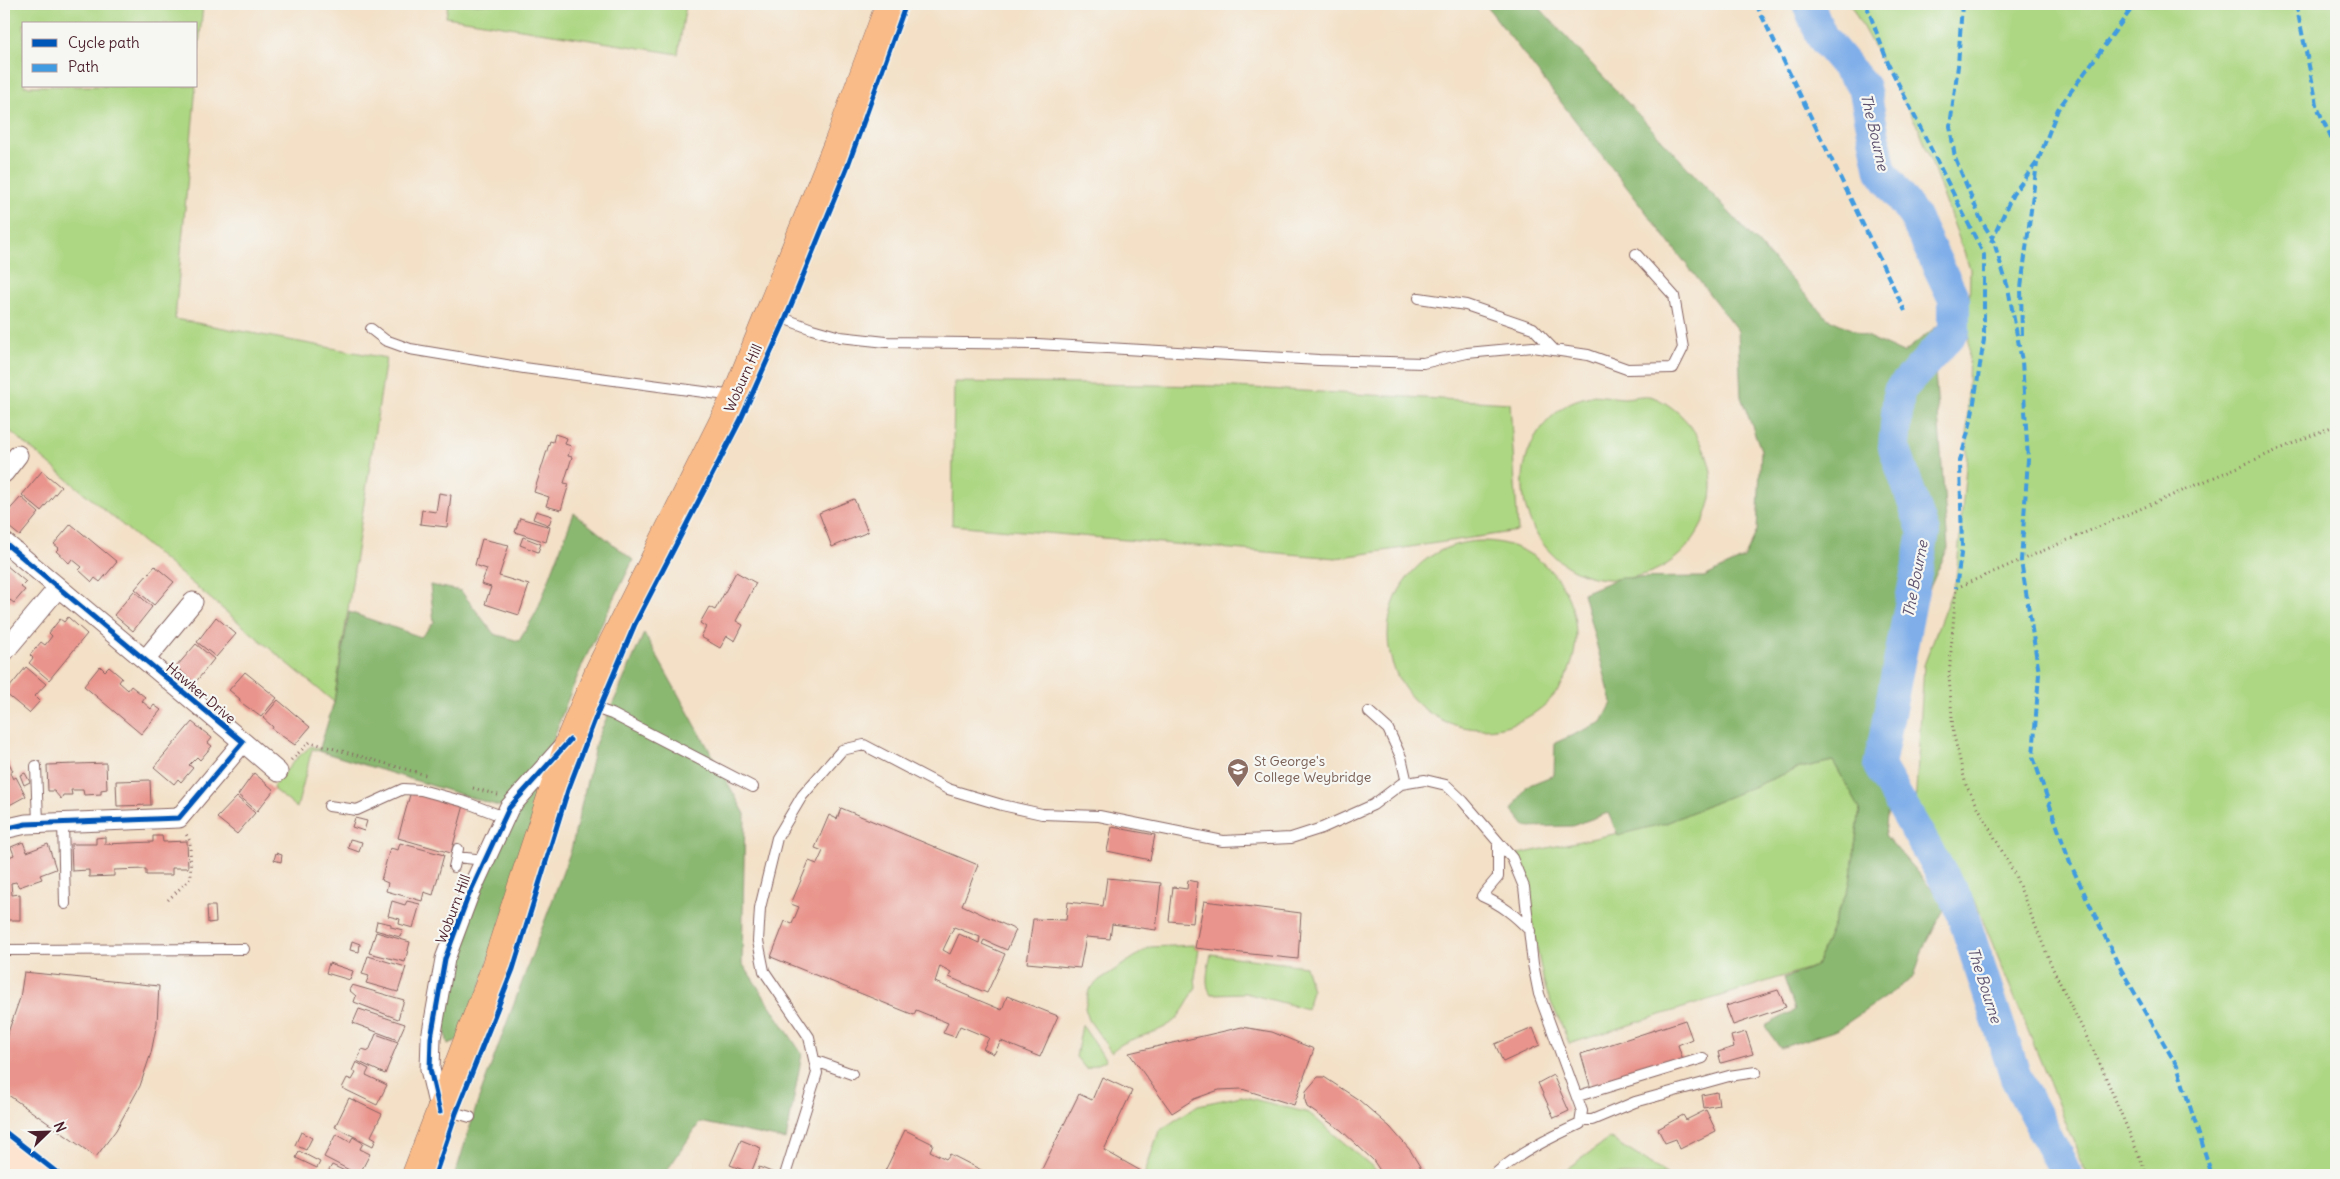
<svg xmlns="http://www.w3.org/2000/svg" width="2340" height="1179" font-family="Delius,sans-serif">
	<rect width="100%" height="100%" fill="#f6f6f2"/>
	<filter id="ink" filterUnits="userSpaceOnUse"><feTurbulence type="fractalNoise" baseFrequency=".02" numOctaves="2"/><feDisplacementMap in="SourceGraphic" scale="10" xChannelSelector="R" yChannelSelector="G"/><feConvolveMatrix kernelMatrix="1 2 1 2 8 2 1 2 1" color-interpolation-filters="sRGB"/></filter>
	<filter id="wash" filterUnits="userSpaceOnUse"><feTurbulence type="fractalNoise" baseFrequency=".0096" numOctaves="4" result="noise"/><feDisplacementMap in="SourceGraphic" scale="20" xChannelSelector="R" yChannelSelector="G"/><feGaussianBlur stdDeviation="1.12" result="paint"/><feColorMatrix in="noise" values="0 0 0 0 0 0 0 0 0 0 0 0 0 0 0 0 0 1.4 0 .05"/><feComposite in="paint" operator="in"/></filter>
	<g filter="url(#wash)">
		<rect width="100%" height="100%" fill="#f3e0c6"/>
		<path fill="#add783" stroke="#7c7b57" d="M4,4h199l-7,75v-55h-172v62h172l-21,233 211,39 -52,344 -330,-276z
			M448,4h238l-8,50 -232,-37z
			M1850,4h486v1171h-249l-112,-274 -60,-95 9,-141 32,-85 11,-125 3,-186 -50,-138z
			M954,382l263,4 293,17 8,128 -182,27 -384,-33z
			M1593,395c10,1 20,2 30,3 9,0 21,-4 30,-1 37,14 65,62 58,101 -4,17 -10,31 -20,44 -14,18 -31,29 -53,34 -101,26 -160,-110 -73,-170 7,-6 19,-8 28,-11z
			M1388 635a94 94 0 1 1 188 0a94 94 0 1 1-188 0Z
			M311,746l9,3 -1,2 -7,-2 -15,59 -23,-18 -1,-4 23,-27z
			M1833,761l27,47 -10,76 -34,82 -247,78c-7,-22 -19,-39 -25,-61 -9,-38 -13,-77 -22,-115l-8,-13 152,-32 130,-54z
			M1195,945v3h4l-4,30 1,9c-8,14 -15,32 -31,40 -18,10 -38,10 -54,25l-22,-32 -4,-12 4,-18 10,-10 51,-33z
			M1211,954l94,12 7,24 -5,19 -62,-16 -34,1c-8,-11 -2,-28 0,-40z
			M1082,1025l24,35 -20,9 -10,-12z
			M1241,1096l68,17 66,56 3,6h-234l15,-44 39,-26z
			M1610,1138l58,37h-110z"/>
		<path fill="#8ab871" stroke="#6a6c4e" d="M1485,4h51l291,314 76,35 39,-31 -7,49 13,177 -43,94 -20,193 61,71 -23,42 -9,29 -77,53 -57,18 -15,-22 30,-16 -11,-32 32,-12 34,-82 10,-75 -27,-48 -37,8 -130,54 -48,12 -10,-22 -36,13 -46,1 -14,-17 15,-24 27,-11 1,-32 47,-21 10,-19 -29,-110 36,-15 85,-1 40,-19 13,-27 4,-81 -20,-53 -3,-66z
			M574,513l59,47c-31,66 -83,158 -90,230l-79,248 -16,6c-16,-43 41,-188 57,-236l-186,-57 15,-49 15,-90 72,25 13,-15 -4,-37 31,6 33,43 25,7 18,-30z
			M644,633l101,181 -3,149 60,91 -16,86 -86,-18 -36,53h-209l24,-77 92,-248 25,-108z"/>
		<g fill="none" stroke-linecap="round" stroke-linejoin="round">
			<path stroke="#7faee9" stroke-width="32" d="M1808,4l14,33 42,50 17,84 33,45 40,83v32l-55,60 -5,56 30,86 -45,233 80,138 57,174 51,97"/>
		</g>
		<g id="blocks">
			<path fill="#e9948c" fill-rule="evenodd" d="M555,434l12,4 -2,6 6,2 -3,10 4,1 -8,26 5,1 -8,26 -15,-4 3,-9 -15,-5 16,-51 3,1z
				M42,471l19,16 -20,24 -19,-16z
				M439,493l12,2 -4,32 -27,-3 2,-14 14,2z
				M21,497l18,16 -19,23 -16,-13v-7z
				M854,499l14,33 -36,15 -13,-34z
				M536,511l16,5 -3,9 -16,-6z
				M520,518l30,9 -4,15 -31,-10z
				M71,524l46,38 -17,20 -5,-4 -3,4 -13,-12 3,-3 -10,-8 -3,4 -13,-12 3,-3 -5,-4z
				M523,537l18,7 -3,8 -18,-7z
				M482,539l27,6 -10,31 30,9 -10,30 -34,-11 6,-17 -10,-3 6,-15 -12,-4z
				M6,565l20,17 -5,5 4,3 -11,13 -4,-3 -6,8v-40z
				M155,566l19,16 -20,23 -19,-16z
				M736,572l20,11 -20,38 7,4 -8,16 -8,-5 -7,12 -19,-11 5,-10 -6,-4 9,-16 6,3z
				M134,591l18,16 -19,24 -19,-16z
				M68,617l19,17 -38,46 -20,-17 4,-5 -3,-3 11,-13 4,3 4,-5 3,-4 -3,-3 11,-14 4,3z
				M216,617l20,17 -20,23 -19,-15z
				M196,644l18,15 -19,24 -19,-16z
				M100,666l5,5 4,-4 13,11 -3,4 9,8 3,-4 14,11 -3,4 9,8 3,-4 7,5 -20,24 -57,-48z
				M26,667l20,17 -11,12 5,5 -11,12 -24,-20z
				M245,672l32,26 -16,19 -22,-16 1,-2 -11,-9z
				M278,700l32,27 -15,18 -23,-16 1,-2 -10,-9z
				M192,722l20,16 -4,5 4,3 -12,14 -3,-3 -8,8 4,3 -12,14 -3,-3 -4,5 -20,-17z
				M4,753l9,18 -3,2 3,6 3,-2 10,19 -22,12z
				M106,763l1,26 -6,1v4l-17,1 -1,-5h-12l1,5h-9l-2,4 -7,-8h-6l-1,-26z
				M25,773l5,9 -6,3 -4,-10z
				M254,773l20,17 -17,21 -19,-16z
				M150,780l1,25 -34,1 -1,-25z
				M411,791l53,14 -13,48 -53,-15z
				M237,797l18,16 -18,21 -20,-16z
				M841,808l137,57 -16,40 54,25 -9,20 -23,-10 -2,4 23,10 -18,39 -38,-16 2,-5 -11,-6 -5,16 67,28 5,-14 51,20 -18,41 -39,-16 -7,13 -11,-5 6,-11 -29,-12 -5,11 -12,-4 5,-10 -32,-13 -2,5 -143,-58 14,-36 7,3 7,-17 -8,-3 18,-43 8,3 6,-13 -8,-3 14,-33 8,4zM954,927l26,10 -1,6 -20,-9 -9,20 -7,-4z
				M355,818l12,3 -3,10 -12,-4z
				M1112,827l43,8 -5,25 -43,-9z
				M153,836h9l1,6 24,-1 1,27h-16v7h-26v-6l-32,1v6l-25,1v-7l-17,1 -1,-27h25v-6l9,-1v7l48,-2z
				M350,839l12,3 -3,10 -11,-4z
				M23,842l4,10 21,-8 8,25 -16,6 2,4 -23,8 -3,-5 -5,1 1,12 8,-1v26h-16v-61l10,-4 -3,-8z
				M400,843l44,12 -11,40 -9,-3 -2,9 -36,-10 2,-8 -7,-3 9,-32 8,2z
				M276,853l6,2 -1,7 -7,-2z
				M1107,878l54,5 -5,47 -44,-6 -2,15 -24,-2 -6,31 -53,-5 6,-44 33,1 2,-18 35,4z
				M1188,880l9,2 -4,41 -24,-2 4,-34 14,2z
				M392,901l13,4 2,-4 13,3 -7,24 -14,-4 1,-5 -12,-3z
				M1204,901l97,12 -3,46 -103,-11z
				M207,906h8l1,16 -8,1z
				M377,921l14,3v3l12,3 -3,7 -25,-7z
				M376,932l34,10 -5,20 -36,-9z
				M352,941l8,3 -1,8 -9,-2z
				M368,956l38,11 -8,25 -32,-9 3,-7 -7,-2z
				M329,963l24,8 -3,9 -24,-7z
				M24,972l135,14 -2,37 -6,30 -11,33 -24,44 -20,27 -92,-65v-48l16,-46z
				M352,985l52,15 -6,19 -44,-17 2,-6 -7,-6z
				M1778,990l8,17 -53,18 -7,-19z
				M359,1009l46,15 -7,16 -45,-17z
				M1685,1020l7,19 -14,6 5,16 -92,28 -10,-35z
				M1242,1027l30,5 42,17 -20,56 -52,-16 -23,1 -25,9 -22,14 -43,-60z
				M1533,1028l7,17 -37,17 -8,-18z
				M1746,1032l7,22 -32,9 -3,-11 16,-5 -3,-11z
				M376,1034l22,8 -13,32 -28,-13 5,-12 7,2z
				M356,1062l13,7 -3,6 21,10 -10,20 -35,-17 5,-10 5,2 4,-7 -4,-2z
				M1553,1075l16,36 -15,7 -16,-35z
				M1102,1077l30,14 -28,59 37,21 -2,4h-100l40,-81 13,6z
				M1318,1077h6l35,23 31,27 20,23 15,25h-42l-10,-15 -32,-30 -34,-23 -2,-7 1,-9z
				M1717,1092l2,13 -15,3 -2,-13z
				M349,1098l33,16 -11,22 5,3 -3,7 -38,-19z
				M1706,1110l10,21 -36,18 -4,-10 -11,4 -7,-14 25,-14 3,5z
				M905,1130l28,14 -3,7 16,8 4,-5 41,21h-108z
				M301,1132l11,6 -6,12 -11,-5z
				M336,1134l14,8 3,-5 10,6 -3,6 10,5 -11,21 -35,-18z
				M741,1140l20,8 -10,25 -21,-8z
				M299,1151l21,11 -3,6 -21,-10z
				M332,1165l21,10h-27z
				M759,1167l15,6 -1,2h-17z
				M1819,1170l1,5h-50v-1z"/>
		</g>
	</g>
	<g filter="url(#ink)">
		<use href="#blocks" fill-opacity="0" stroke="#856361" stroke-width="1"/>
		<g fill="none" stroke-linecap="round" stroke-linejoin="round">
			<g stroke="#856361" stroke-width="12">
				<path id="service" d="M1419,298l47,7 67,23 21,22
					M772,314l40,15 28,8 46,5 151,2 282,16 104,3 44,-10 66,-6 55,8 39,14 46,-1 10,-20 -9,-52 -38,-42
					M371,329l14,11 25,9 114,19 210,28
					M586,705l26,9 141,73
					M1369,712l19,17 13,28 6,26
					M36,766l2,57
					M329,806l28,4 46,-21 18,1 44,12 39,15
					M63,822l2,82
					M1498,842v35l-16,19c20,9 33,19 48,35
					M457,857l27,3
					M454,867l4,-18
					M4,950l240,-1
					M816,1061l36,13
					M1578,1096l125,-38
					M442,1109l28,8
					M1581,1120h11l43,-18 94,-26 27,-4
					M785,1175l32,-102 -8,-36 -45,-66 -6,-30 2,-33 17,-70 25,-42 40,-46 22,-5 84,44 54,16 40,9 57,2 124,25 68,-3 31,-10 51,-23 28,-21 24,-4 21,5 17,16 49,57 12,29 9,77 6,30 43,117 -2,13c-31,14 -61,29 -86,51"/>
			</g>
			<g stroke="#856361" stroke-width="21">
				<path id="minor" d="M4,473l14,-18
					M4,542l239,200 -64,76 -153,6 -22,5
					M4,652l54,-64
					M145,660l48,-58
					M243,742l35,30
					M440,1112l-10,-43 1,-31 14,-79 23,-62 41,-89 54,-61"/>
			</g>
			<g stroke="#856361" stroke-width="29">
				<path id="secondary" d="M4,1146l17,12 13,17"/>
			</g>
			<g stroke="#856361" stroke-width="29">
				<path id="primary" d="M416,1175l74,-192 80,-243 30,-71 136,-273 103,-255 51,-137"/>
			</g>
			<path stroke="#856361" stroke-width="3" stroke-dasharray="1 4" stroke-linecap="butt" d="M291,760l19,-18 116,33
				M473,788l25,7
				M168,900l23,-22 -1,-37 -4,-7
				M2147,1173h64l3,2
				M2147,1175l-46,-109 -48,-97 -39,-96 -48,-88 -13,-53 -4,-56 7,-88 380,-163"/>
			<use href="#service" stroke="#fff" stroke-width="10"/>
			<use href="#minor" stroke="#fff" stroke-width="19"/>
			<use href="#secondary" stroke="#fde4d0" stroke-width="28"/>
			<use href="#primary" stroke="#f9bc89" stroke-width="28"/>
			<path stroke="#409be1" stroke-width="4" stroke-dasharray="8 4" stroke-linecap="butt" d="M1756,4l149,307
				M1866,4l22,59 96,192v85l-13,81 -11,40 2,86 -6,41
				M1962,4l-4,62 -8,60 5,32 27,64 11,17 15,49 14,73 6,98 -7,102 18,112 -6,84 37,106 48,101 59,102 35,109
				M2296,4l22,105 18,40
				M1991,242l22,-48 25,-33 20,-52 77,-105
				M2022,335l-1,-47 16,-125"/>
			<g stroke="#f6f6f2" stroke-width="8">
				<path id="cycleway" d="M4,542l239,200 -64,76 -153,6 -22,5
					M440,1112l-10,-43 1,-31 14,-79 23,-62 41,-89 61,-68
					M4,1131l56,44
					M435,1175l21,-62 57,-144 55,-179 31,-81 36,-85 106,-205 42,-94 64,-157 59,-164"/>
			</g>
			<use href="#cycleway" stroke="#0057b8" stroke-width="5"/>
		</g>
	</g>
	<defs>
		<g id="school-pin" transform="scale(1.125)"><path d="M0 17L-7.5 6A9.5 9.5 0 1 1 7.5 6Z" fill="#8d6e63" stroke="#f6f6f2"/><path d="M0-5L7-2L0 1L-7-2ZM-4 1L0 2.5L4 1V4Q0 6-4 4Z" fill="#fff"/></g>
	</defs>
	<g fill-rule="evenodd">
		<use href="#school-pin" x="1238" y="769"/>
	</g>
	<g text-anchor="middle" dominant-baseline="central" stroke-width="4.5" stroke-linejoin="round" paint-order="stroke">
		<g font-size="14" fill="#4a1f2b" stroke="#f6f6f2">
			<text transform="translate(743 378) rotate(-66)">Woburn Hill</text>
			<text transform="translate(201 693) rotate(40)">Hawker Drive</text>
			<text transform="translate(453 909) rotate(-69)">Woburn Hill</text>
		</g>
		<g font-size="14" fill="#785e54" stroke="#f6f6f2" text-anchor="start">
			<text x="1254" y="761">St George's<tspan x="1254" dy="16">College Weybridge</tspan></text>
		</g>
		<g font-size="15" font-style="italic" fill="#5d516e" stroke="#f6f6f2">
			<text transform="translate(1875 132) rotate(77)">The Bourne</text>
			<text transform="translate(1915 579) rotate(-79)">The Bourne</text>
			<text transform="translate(1985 985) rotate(72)">The Bourne</text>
		</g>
	</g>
	<rect width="2340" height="1179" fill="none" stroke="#f6f6f2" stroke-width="20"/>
	<rect x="22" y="22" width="175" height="65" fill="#f6f6f2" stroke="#b1a0a2"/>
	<rect x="32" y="39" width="25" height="8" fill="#0057b8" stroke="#b1a0a2"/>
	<text x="68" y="48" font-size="15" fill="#4a1f2b">Cycle path</text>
	<rect x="32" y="64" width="25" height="8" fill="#409be1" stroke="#b1a0a2"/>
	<text x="68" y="72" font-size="15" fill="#4a1f2b">Path</text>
	<g transform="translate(48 1132) rotate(67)" stroke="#f6f6f2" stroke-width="4" paint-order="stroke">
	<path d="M0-4L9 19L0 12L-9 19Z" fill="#4a1f2b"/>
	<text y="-8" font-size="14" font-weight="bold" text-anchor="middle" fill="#4a1f2b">N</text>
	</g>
</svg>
